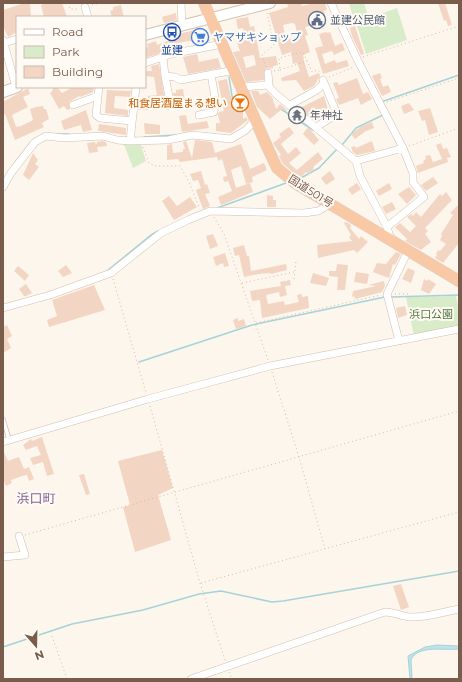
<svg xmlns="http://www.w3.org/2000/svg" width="462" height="682" font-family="Montserrat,'Noto Sans JP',sans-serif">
	<rect width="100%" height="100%" fill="#fdf6ec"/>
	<path fill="#d8ecc9" d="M349,3h15l4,13 -14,4z
		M397,8l10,32 -41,14 -10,-31z
		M123,142h17l6,19 -13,7z
		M456,296l3,14v17l-45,9 -8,-39z"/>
	<path fill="#bfe3e8" stroke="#a5d3da" d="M437,645l22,1v3c-12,2 -42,-5 -48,11l1,19h-2l-2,-23 17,-9z"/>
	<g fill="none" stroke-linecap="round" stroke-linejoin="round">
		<path stroke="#a5d3da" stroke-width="1.5" d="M229,77l4,25
			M381,102l78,-27
			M281,109l32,21
			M47,134h22
			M144,137l32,-2
			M342,145l14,-17 27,-13
			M14,164l16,-21
			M299,179l20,-11 18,-19
			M217,208l69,-25
			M107,271l44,-36 7,-4
			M391,297l68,-2
			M139,362l113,-37 133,-28
			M3,647l69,-23 71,-14 56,-16 22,-3 51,11 11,-1 176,-30"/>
	</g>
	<path fill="#f3d5c3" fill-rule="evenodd" d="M25,3h5l1,14h-14v15l-9,5 -5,-11v-16z
		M46,3h16l5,14h-23l-3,-12z
		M287,3h14l1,3 13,-3h10l2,7 -3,1 2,11 -21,5 3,8 -3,1 5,16 -7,3 1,6 5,16 10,-4 1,3 -6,10 -10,5 -8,-11 -14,1 -1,-3 19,-7 -3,-8 -4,1 -2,-12 -9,3 -13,-42 19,-6zM292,23l3,1 3,13 -12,3 -3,-15z
		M438,3h7l7,22 -4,1 -2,-6 -2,1z
		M121,5l3,12h-12l-2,-6 3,-1v-3z
		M176,13l1,7 -13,3 -2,-6z
		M248,17l2,10 4,-1 6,32 16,-2 2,9 -5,1v2l-8,1 -1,11 -18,2 -13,-30 7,-1 -3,-9 9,-2 -3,-12 -5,1 -2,-10zM254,55l2,10 -10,3 -3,-11z
		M355,26l9,28 -3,1 -9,-19 -2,-8z
		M196,30l1,5 10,-2 3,8 -14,3 -1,-4 -18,3 2,4 -34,11v-10l3,-1 -1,-3 9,-3 1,4 17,-6 -1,-4z
		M326,32l1,1 3,-1 5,14 7,-3 3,7 -11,5 -2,-4 -10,3 3,10 10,-4 1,3 11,-3 2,6 -26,8 -8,-26 8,-2 -4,-12z
		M197,54l2,8 19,-4 3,10 -33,6 -5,-17z
		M159,64l6,37h-19l2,-5 9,-1 -3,-18 -9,-1v-5h7l-1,-5z
		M380,73l2,5 -2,1 3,8 5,-2 3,7 -9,4 -10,-20z
		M357,78l6,16 5,-2 4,7 -11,6 -3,-7 -19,7 -3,-6 3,-1 -6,-15 4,-1 2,3z
		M227,79l5,23 7,-2 4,9v10l3,-2 2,3 -17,13 -15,-2v-8h4l-2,-8 1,-3 5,-1 -6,-30z
		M52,87h5l5,6 11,-6h21l-1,5 -13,5 -1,-1 -10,6 1,7 -3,1 -3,-4 -5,3 -9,-16 3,-3z
		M28,88l2,6 -7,3 5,10 -16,8 4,12 3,-1v1l14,-7 -3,-11 6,-2 7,-1 1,3h2l3,10 -7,4 2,4 -29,13 -10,-26 -2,1v-13z
		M183,89l2,13 -10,2 -2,-11h3v-3z
		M107,90l24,1 -1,6 -15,-1 -1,12 14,2v6l-23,-3z
		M251,91h7l2,4 7,-3 5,5 4,12 4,-5 8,7 -6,-2 -12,10 -13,-12z
		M324,96l5,17 -13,8 -13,-10 -1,-4z
		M409,103l5,7 -10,4 -3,-8z
		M430,108l8,24 -9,3 -4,-15 -3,1 -4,-10z
		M86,110l6,20 -9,2 -2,-7 -17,5 -3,-9z
		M186,115l2,9 19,-3 2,7 -27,4 -3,-16z
		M372,122l2,6 -8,3 -11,8 -4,-5 11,-8z
		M144,123l16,2v9h-15z
		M99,124l27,4v7l-28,-4z
		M289,127l5,6 -13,11 7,10 8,-7 5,6 -12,10 8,7 21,-18 5,7 -9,7 -1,4 -4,4 -3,-2 -6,6 -17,-14 -4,-8 2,-1 -8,-12 8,-6 -2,-3z
		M308,127l11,13 -5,5 -11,-11z
		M195,140l17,2 3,11 26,-9 9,25 14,-6 3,7 -15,7 1,5 -7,2 -5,-18 -10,4 5,18 14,-5 3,9 -32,13 -3,-8 14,-6 -4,-10 -4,1 -1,-5 4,-1 -5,-17 -4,2 -1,-4 -37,5 -2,-3 -11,1v-15l5,-1 1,9 10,-1v-3h2l-2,-7 3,-1 6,17z
		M102,141l4,1 1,4 -10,1 1,5 -9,1 -2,-10 8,-1 1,3 1,-3z
		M372,141l3,10 -18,4 -4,-3 -2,-5 4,-1 1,2z
		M441,143l2,6 4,-1 4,9 -4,1 1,4 -30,11 -2,-7 8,-3 -1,-2 3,-2 -1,-3 5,-1 3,7 9,-3 -6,-14z
		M33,153l5,7 -3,4 4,3 -10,13 -6,-5z
		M201,171l4,14 2,-1 3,9 -5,1 5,12 -7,3 -7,-19 5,-2 -3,-8 -5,1 -3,-7z
		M330,171l5,8 -9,6 -5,-7z
		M433,177l5,6 -12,8 -5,-6z
		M357,183l4,6 -9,6 -4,-6z
		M389,183l3,6 -13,7 -3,-5z
		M409,187l7,8 -9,9 -9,-10z
		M446,192l6,8 -27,28 3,3 -3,3 6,8 -10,8 -16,-9 2,-2 -12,-12 5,-4 10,9 6,-6 -9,-9 4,-3 2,2 3,-4 5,5 19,-23 2,2z
		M267,195l6,1v4h3v7h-9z
		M169,196l8,10 13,-9 7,10 -23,13 -12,-19z
		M392,202l4,7 -10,5 -4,-7z
		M459,204v39l-16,20 -8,-5 2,-3 -1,-1 2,-4 2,1 6,-7 -6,-4 2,-4 -1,-2 12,-19 -3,-2z
		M346,222l4,2 1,3 -1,1 9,11 2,-3 7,6 -11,11 -3,-3 -36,8 -1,-13 35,-4 -3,-4 2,-2 -7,-12z
		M213,234l5,12 -8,3 -4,-13z
		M244,245l3,11h2l2,15 35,-7 1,6 -16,4 -1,-1 -11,1 -15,3 -5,-22 -4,1 -2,-8z
		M396,252l5,2 -6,11 -2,-1 -4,14 -16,-6 4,-9 9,1z
		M225,253l4,13 -5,1 -1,-4 -7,3 -3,-9z
		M337,264l11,1 -3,25h-8l1,-13 -9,-1v-5h7z
		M66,265l6,8 -9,4 -5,-6z
		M18,266l11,9 -4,6 -11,-10z
		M408,268l7,3 -4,12 -9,-4z
		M356,272l13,2 -2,10 -13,-2z
		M313,273l16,5 -3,8 -16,-3z
		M424,279l3,2 1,-2 8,5 -7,10 -8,-4z
		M290,280l1,5 -6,1 2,9 -7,2 -1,-5 -13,3 2,9 16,-3 1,4 14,-3 -2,-7 5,-1v3l6,-1 1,12 -47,10 -2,-18 -8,1 -2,-10 31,-5 -1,-4z
		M384,281l1,5 -3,6 -27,7 -1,-3 -2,1 1,-6 23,-5 -8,-1z
		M26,284l6,9 -6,3h-2l-5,-7z
		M94,285l11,25 -56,17 -2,-7 10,-4 -5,-16z
		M405,306l2,9 -9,3 -2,-10z
		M238,318v3l6,-2 2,7 -10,3 -3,-9z
		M7,325l5,11 -5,3 4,9 -8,5v-26z
		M42,437l12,37 -7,2 -4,-14 -10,3 -3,-7 11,-3 -4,-9 -11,4 -3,-5 8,-6 1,2z
		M3,450l5,11 11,-4 5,12 5,-2 5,12 -5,2 -2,-6 -5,1 -11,4 1,3 -6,3 -3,-7z
		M162,450l11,38 -15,7 13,45 -36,12 -12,-45 7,-2 -12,-44z
		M84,474l6,20 -4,1 -7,-20z
		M401,584l8,23 -8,3 -8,-24z"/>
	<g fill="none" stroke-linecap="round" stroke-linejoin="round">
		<g stroke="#d1beb0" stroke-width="5">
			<path id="service" d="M3,419l6,20"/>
		</g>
		<g stroke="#d1beb0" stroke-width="8">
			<path id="minor" d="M181,3l1,22
				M331,3l26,56 46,89 10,25v9l11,15 -37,30 4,13
				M85,7l3,10
				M3,40l13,47
				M4,43l13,-4
				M163,57l2,19
				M145,63l26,-9 51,-10
				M268,73l1,12
				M99,87l-3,28 4,3 32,3
				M242,87l27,-2 1,3 7,7 79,66 47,-13
				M73,105l25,-9
				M290,105l27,-15 7,-7
				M134,106h33l3,-4 -5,-26 10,1 6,3 54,-10
				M199,115l15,-3 1,-14 -4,-24
				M316,127l21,-13 -14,-34
				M130,141l6,-54
				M356,161l4,15 27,51
				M3,187l8,-14 24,-31 11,-6 18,2 39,-2 14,4 13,1 38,-1 24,-5 39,4 15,-9 10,-11
				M3,308l47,-13 61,-22 50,-40 27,-13 22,-9 94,2 14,-2 12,-7
				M399,341l-12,-47 21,-43
				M3,442l145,-43 122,-33 189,-37
				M3,557l22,-2 -6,-19
				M191,679l194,-67c9,0 16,4 24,5 16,1 34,-5 50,-8"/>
		</g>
		<g stroke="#d6c0b0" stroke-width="12">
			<path id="secondary" d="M145,35l125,-32
				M3,92l14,-5"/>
		</g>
		<g stroke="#dad1cd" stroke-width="12">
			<path id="trunk" d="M204,3l65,148 8,17 18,15 164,98"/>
		</g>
		<path stroke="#d9b8a5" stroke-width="1" stroke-dasharray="1 3" stroke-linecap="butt" d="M68,3l2,6h9
			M92,5l9,-2
			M363,57l96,-31
			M266,67l-4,-12 12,-10 -7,-32
			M280,70l27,-9
			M274,71l6,-1 -1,-12 24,-6 9,20 6,-2 3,3
			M329,77l25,-10
			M387,102l72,-24
			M409,146l50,-18
			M143,147l6,16 6,3h25l8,14 12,29
			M214,217l10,17 44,126
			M113,279l33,114
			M294,279l2,-18
			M242,283l52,-11
			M395,294h13l1,3
			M256,323l125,-28
			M272,372l27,85 26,92
			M150,406l50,177 25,77
			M25,535l434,-124
			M201,583l258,-71
			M52,636l15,43
			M229,672l3,7"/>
		<use href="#service" stroke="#fff" stroke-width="3.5"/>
		<use href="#minor" stroke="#fff" stroke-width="7"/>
		<use href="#secondary" stroke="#fff" stroke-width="10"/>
		<use href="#trunk" stroke="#f9c8a4" stroke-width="11"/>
	</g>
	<defs>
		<g id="civic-ring" transform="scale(0.9)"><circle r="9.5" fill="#fffaf3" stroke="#5c6f8a" stroke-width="1.5"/><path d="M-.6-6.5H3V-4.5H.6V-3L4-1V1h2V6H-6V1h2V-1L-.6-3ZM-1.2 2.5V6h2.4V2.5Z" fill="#5c6f8a"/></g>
		<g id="bus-ring" transform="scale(0.9)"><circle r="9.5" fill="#fffaf3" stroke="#1a4fb4" stroke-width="1.5"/><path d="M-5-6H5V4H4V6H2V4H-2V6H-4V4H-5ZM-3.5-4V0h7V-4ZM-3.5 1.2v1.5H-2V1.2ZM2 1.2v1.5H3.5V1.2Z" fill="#1a4fb4"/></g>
		<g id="supermarket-ring" transform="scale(0.9)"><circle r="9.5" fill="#fffaf3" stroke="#3f7fe0" stroke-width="1.5"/><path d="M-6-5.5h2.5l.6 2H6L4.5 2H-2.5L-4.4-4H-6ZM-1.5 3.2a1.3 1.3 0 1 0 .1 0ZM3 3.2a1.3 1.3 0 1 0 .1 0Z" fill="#3f7fe0"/></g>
		<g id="bar-ring" transform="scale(0.9)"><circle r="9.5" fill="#fffaf3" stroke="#e8710a" stroke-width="1.5"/><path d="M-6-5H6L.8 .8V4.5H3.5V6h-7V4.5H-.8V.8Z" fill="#e8710a"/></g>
		<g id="temple-ring" transform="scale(0.9)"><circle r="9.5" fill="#fffaf3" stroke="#6b7280" stroke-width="1.5"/><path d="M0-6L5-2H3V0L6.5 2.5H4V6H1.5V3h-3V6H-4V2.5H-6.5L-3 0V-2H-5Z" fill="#6b7280"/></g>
	</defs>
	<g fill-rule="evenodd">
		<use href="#civic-ring" x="317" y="20"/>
		<use href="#bus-ring" x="172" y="32"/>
		<use href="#supermarket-ring" x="200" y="37"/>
		<use href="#bar-ring" x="240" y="103"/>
		<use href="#temple-ring" x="297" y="115"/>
	</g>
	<g text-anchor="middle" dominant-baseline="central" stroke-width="4" stroke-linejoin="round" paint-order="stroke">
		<g font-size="11" fill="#4e5e75" stroke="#fffaf3" text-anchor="start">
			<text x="330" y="20">並建公民館</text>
		</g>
		<g font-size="11" fill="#366cbe" stroke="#fffaf3" text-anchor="start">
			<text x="213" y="37">ヤマザキショップ</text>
		</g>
		<g font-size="11" fill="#164399" stroke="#fffaf3">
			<text x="172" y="50">並建</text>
		</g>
		<g font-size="11" fill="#c56008" stroke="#fffaf3" text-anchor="end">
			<text x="227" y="103">和食居酒屋まる想い</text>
		</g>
		<g font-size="11" fill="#5b616d" stroke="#fffaf3" text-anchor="start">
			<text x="310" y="115">年神社</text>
		</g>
		<g font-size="11" fill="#7a5c4d" stroke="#fffaf3">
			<text transform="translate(311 191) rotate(32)">国道501号</text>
		</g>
		<g font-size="11" fill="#537a41" stroke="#fffaf3">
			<text x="431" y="314">浜口公園</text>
		</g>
		<g font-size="13" fill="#846695" stroke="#fffaf3">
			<text x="36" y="498">浜口町</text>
		</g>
	</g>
	<rect width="462" height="682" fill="none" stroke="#7a5c4d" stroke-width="8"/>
	<rect x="16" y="16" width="130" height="72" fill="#fffaf3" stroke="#cabbb1"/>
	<rect x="24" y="29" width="20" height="6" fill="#ffffff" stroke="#cabbb1"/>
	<text x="52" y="36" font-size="12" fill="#7a5c4d">Road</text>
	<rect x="24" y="46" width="20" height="12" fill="#d8ecc9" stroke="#cabbb1"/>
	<text x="52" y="56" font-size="12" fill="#7a5c4d">Park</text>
	<rect x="24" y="66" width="20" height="12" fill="#f3d5c3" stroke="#cabbb1"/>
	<text x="52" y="76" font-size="12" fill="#7a5c4d">Building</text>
	<g transform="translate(36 646) rotate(160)" stroke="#fffaf3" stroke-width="3" paint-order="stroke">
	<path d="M0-3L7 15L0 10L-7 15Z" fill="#7a5c4d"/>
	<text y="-6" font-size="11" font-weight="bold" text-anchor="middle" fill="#7a5c4d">N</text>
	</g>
</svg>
